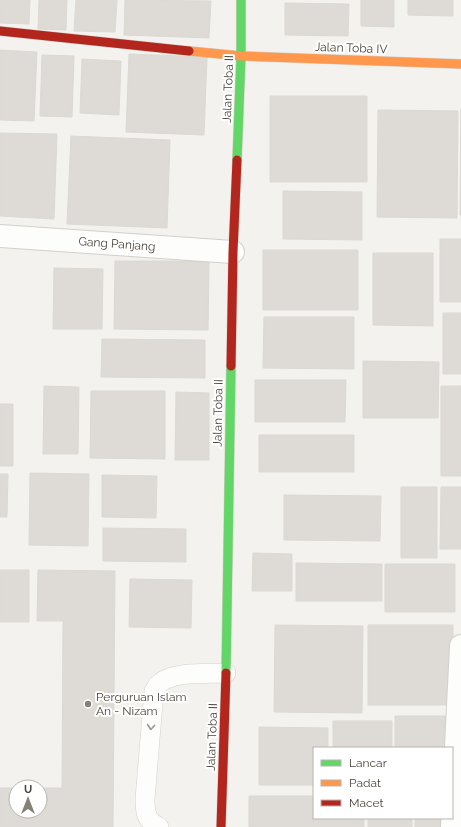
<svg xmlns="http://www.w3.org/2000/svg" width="461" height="827" font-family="Raleway,sans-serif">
	<rect width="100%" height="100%" fill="#f4f2ee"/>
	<path fill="#dedbd6" stroke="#dcd9d4" d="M0,0h30l-1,24 -29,-1z
		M39,0h28l-1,30 -28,-1z
		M76,0h41l-2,32 -41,-1z
		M125,0l86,1 -2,37 -85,-3z
		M361,0h33v27l-33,-1z
		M408,0h45v16l-45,-1z
		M285,3l64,1 -1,32 -63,-1z
		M0,50l37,2 -3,69 -34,-1z
		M129,54l78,3 -3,78 -78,-3z
		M42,55l32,1 -2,61 -32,-1z
		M82,59l39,2 -2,54 -39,-2z
		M270,96h97v86h-97z
		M461,109v106h-1z
		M378,110l80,1 -1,107 -80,-1z
		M0,133l57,1 -3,85 -54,-3z
		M71,136l99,4 -3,88 -100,-4z
		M283,191l79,1v48l-79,-1z
		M440,239h21v63h-21z
		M263,250h95v60h-95z
		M373,253h60v73l-60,-1z
		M115,261h94l-1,69 -94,-1z
		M54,268l49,1 -1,60h-49z
		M443,313h18v61h-18z
		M264,317h90v52l-91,-1z
		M102,339l103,1v38l-104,-1z
		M363,361l76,1 -1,56h-75z
		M255,380h91l-1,42h-90z
		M44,386l35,1 -1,67h-35z
		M441,386h20v90h-20z
		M91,391h74v68l-75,-1z
		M176,392l33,1v67h-34z
		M0,404h13v62h-13z
		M259,435h95v37h-95z
		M30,473l59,1 -1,72 -59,-1z
		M0,474h8l-1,43h-7z
		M102,475l55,1 -1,42 -54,-1z
		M401,487h36v71h-36z
		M441,487h20v62h-21z
		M284,495l97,1 -1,45 -96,-1z
		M103,528l83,1v33l-83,-1z
		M253,553l39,1v37h-40z
		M296,563l86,1v37h-86z
		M385,564h70v48h-70z
		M0,570h29v52h-29z
		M38,570l77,1 -2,256h-113v-39h16v23h24v-23h22l1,-167h-26z
		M130,579l62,1 -1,48 -62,-1z
		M275,625l88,1 -1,87 -88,-1z
		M368,625h85v80h-85z
		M395,716h54v32h-54z
		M333,721h59v27h-59z
		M259,727l69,1v20h-14v37h-55z
		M249,796h65v22h50v9h-115z
		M368,818h44v9h-44z
		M415,818h31l-1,9h-30z"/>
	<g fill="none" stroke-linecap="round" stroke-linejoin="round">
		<g stroke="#d2d0cb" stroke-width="20">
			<path id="lane" d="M159,827c-13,-6 -14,-15 -14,-28l9,-108c2,-3 3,-6 6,-8 14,-12 48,-9 66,-10"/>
		</g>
		<g stroke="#d2d0cb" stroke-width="24">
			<path id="street" d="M0,236l233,16
				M452,827l9,-181"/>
		</g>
		<g stroke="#d3cfc5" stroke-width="10">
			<path id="fast" d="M237,160l4,-104v-56
				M226,673l5,-307"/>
		</g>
		<g stroke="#d3cfc5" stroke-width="10">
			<path id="slow" d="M189,51l52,5 220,8"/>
		</g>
		<g stroke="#d3cfc5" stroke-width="10">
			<path id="jam" d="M0,31l189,20
				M231,366l2,-114 4,-92
				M221,827l5,-154"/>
		</g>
		<use href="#lane" stroke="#fdfdfc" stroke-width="19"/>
		<use href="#street" stroke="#fdfdfc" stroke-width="22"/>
		<use href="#fast" stroke="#63d668" stroke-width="9"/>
		<use href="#slow" stroke="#ff974d" stroke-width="9"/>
		<use href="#jam" stroke="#b3261e" stroke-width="9"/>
	</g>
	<defs><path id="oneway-chevron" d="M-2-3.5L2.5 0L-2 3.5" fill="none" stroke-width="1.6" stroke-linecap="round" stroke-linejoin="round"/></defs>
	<use stroke="#9b9791" href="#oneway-chevron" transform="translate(151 727) rotate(95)"/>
	<circle fill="#868178" stroke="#fff" stroke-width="1.5" cx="88" cy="704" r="4"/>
	<g text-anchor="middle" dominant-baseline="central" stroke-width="4" stroke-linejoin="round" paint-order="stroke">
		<g font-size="12" fill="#4b4439" stroke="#fff">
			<text transform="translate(351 48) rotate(2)">Jalan Toba IV</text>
			<text transform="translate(228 89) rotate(-88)">Jalan Toba II</text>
			<text transform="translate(117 244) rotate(4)">Gang Panjang</text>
			<text transform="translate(218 413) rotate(-89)">Jalan Toba II</text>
			<text transform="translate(212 737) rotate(-88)">Jalan Toba II</text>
		</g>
		<g font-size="12" fill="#4b4439" stroke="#fff" text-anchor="start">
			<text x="96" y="697">Perguruan Islam<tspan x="96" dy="14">An - Nizam</tspan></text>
		</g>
	</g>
	<rect x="313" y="747" width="140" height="72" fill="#ffffff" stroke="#b7b4b0"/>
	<rect x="321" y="760" width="20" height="6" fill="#63d668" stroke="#b7b4b0"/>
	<text x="349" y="767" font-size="12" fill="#4b4439">Lancar</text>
	<rect x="321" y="780" width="20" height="6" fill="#ff974d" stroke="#b7b4b0"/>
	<text x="349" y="787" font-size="12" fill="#4b4439">Padat</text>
	<rect x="321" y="800" width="20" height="6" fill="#b3261e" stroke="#b7b4b0"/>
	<text x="349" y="807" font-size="12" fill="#4b4439">Macet</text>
	<g transform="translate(28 799)"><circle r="19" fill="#ffffff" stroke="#b7b4b0"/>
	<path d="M0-3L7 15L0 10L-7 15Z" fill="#868178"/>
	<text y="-6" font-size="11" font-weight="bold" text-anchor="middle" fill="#4b4439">U</text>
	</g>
</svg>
